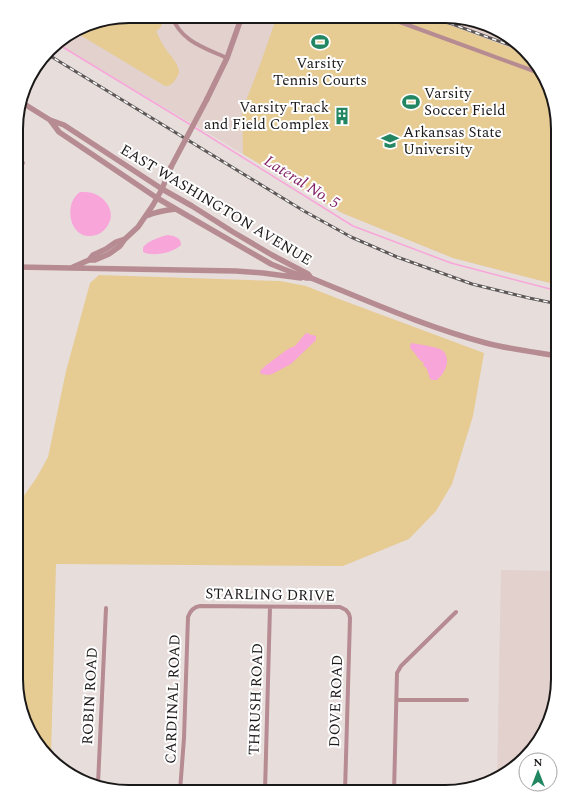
<svg xmlns="http://www.w3.org/2000/svg" width="574" height="808" font-family="Spectral,serif">
	<rect width="100%" height="100%" fill="#e7dedc"/>
	<path fill="#e2d1cd" d="M129,16l331,1 54,22 32,40 12,49v157l-105,-27 -111,-45 -279,-166v-8l29,-17z
		M501,570l57,1v116l-19,55 -42,37z"/>
	<path fill="#e6cb93" d="M129,16h34c0,6 -1,12 -7,15 3,6 5,12 9,17 5,8 14,15 14,25 -3,5 -6,14 -14,13l-90,-54 17,-10z
		M277,16l151,1 97,36 21,26 12,49v157l-105,-27 -111,-45 -99,-59 -1,-43 19,-49z
		M99,275l181,6 26,5 33,13 145,54 -11,63 -21,68 -16,27 -27,28 -66,27 -287,-2 -5,193 -23,-28 -12,-49v-173l21,-30 11,-20 18,-86 24,-88z"/>
	<path fill="#f8a5da" d="M80,192c5,0 11,0 15,2 11,4 20,18 14,29 -3,6 -7,10 -13,12 -26,8 -34,-31 -16,-43z
		M168,235c6,1 13,2 13,10 -8,8 -28,12 -38,7 0,-2 0,-3 0,-4 2,-6 19,-12 25,-13z
		M307,333l4,2h2l3,1v4l-25,24 -19,10 -4,1 -7,-1 -1,-3 5,-5 23,-17 7,-3 10,-12z
		M411,343c6,1 27,4 31,7 7,5 6,16 1,23 -1,2 -4,5 -6,7h-5l-2,-1 -3,-10 -4,-4 1,-2c-7,-4 -8,-10 -14,-15z"/>
	<g fill="none" stroke-linecap="round" stroke-linejoin="round">
		<path stroke="#f8a5da" stroke-width="1.5" d="M56,43l135,82
			M194,127l159,99 98,37 107,28"/>
		<path stroke="#b68b92" stroke-width="4" d="M172,16c8,25 33,32 55,42
			M386,17l156,57
			M17,163h6
			M397,700h70
			M98,784l8,-176
			M106,788c22,0 46,-3 68,3
			M180,791l4,-53 4,-121c2,-6 5,-10 12,-11l140,1 6,3 3,4 1,4 -5,174
			M265,791l5,-184
			M394,792l3,-119 4,-7 55,-54"/>
		<path stroke="#b68b92" stroke-width="5.5" d="M207,99l20,-41 15,-42
			M21,102l29,18 14,5 98,64 30,17 41,26 39,23 36,19 3,4
			M50,120l9,12 98,66 114,66 35,14h5c57,23 115,49 175,65 23,6 48,9 72,13
			M146,216c10,-4 19,-6 30,-7
			M89,260l4,-5 13,-6 10,-7 9,-3
			M17,267l219,4 27,2 38,5
			M73,267l16,-7h6l14,-6 11,-8 5,-7 13,-12 15,-22 9,-16 9,-22"/>
		<g stroke="#5d5857" stroke-width="3">
			<path id="rail" d="M433,17l90,33
				M47,54l257,157 47,26 46,20 75,27 57,14 29,6"/>
		</g>
		<use href="#rail" stroke="#fff" stroke-width="1.5" stroke-dasharray="4.5" stroke-linecap="butt"/>
		<path stroke="#b68b92" stroke-width="5.5" d="M171,167l36,-68"/>
	</g>
	<defs>
		<g id="stadium-bare" transform="scale(1.38)"><path d="M0-5a6.5 5 0 1 0 0 10a6.5 5 0 1 0 0-10ZM-3.5-1.8h7v3.6h-7Z" fill="#218661" stroke="#fff" stroke-width="2.5" paint-order="stroke"/></g>
		<g id="building-bare" transform="scale(1.38)"><path d="M-4-6H4V6H1V3H-1V6H-4ZM-2.5-4.3h1.7v1.8h-1.7ZM.8-4.3h1.7v1.8H.8ZM-2.5-1h1.7V.8h-1.7ZM.8-1h1.7V.8H.8Z" fill="#218661" stroke="#fff" stroke-width="2.5" paint-order="stroke"/></g>
		<g id="university-bare" transform="scale(1.38)"><path d="M0-5L7-2L0 1L-7-2ZM-4 1L0 2.5L4 1V4Q0 6-4 4Z" fill="#218661" stroke="#fff" stroke-width="2.5" paint-order="stroke"/></g>
	</defs>
	<g fill-rule="evenodd">
		<use href="#stadium-bare" x="320" y="42"/>
		<use href="#stadium-bare" x="411" y="102"/>
		<use href="#building-bare" x="342" y="116"/>
		<use href="#university-bare" x="390" y="141"/>
	</g>
	<g text-anchor="middle" dominant-baseline="central" stroke-width="4" stroke-linejoin="round" paint-order="stroke">
		<g font-size="15" fill="#1b1818" stroke="#fff" text-anchor="start">
			<text x="320" y="63" text-anchor="middle">Varsity<tspan x="320" dy="17">Tennis Courts</tspan></text>
			<text x="424" y="93">Varsity<tspan x="424" dy="17">Soccer Field</tspan></text>
			<text x="329" y="107" text-anchor="end">Varsity Track<tspan x="329" dy="17">and Field Complex</tspan></text>
			<text x="403" y="132">Arkansas State<tspan x="403" dy="17">University</tspan></text>
		</g>
		<g font-size="15" fill="#1b1818" stroke="#fff">
			<text transform="translate(216 205) rotate(31)">EAST WASHINGTON AVENUE</text>
			<text transform="translate(270 595) rotate(1)">STARLING DRIVE</text>
			<text transform="translate(90 696) rotate(-87)">ROBIN ROAD</text>
			<text transform="translate(173 699) rotate(-88)">CARDINAL ROAD</text>
			<text transform="translate(256 699) rotate(-88)">THRUSH ROAD</text>
			<text transform="translate(336 701) rotate(-88)">DOVE ROAD</text>
		</g>
		<g font-size="16" font-style="italic" fill="#7f2165" stroke="#fff">
			<text transform="translate(302 182) rotate(32)">Lateral No. 5</text>
		</g>
	</g>
	<path d="M0 0H574V808H0ZM129 23H445A106 106 0 0 1 551 129V679A106 106 0 0 1 445 785H129A106 106 0 0 1 23 679V129A106 106 0 0 1 129 23Z" fill="#fff" fill-rule="evenodd"/>
	<path fill="none" stroke="#1b1818" stroke-width="2" d="M129 23H445A106 106 0 0 1 551 129V679A106 106 0 0 1 445 785H129A106 106 0 0 1 23 679V129A106 106 0 0 1 129 23Z"/>
	<g transform="translate(538 772)"><circle r="19" fill="#ffffff" stroke="#a4a3a3"/>
	<path d="M0-3L7 15L0 10L-7 15Z" fill="#218661"/>
	<text y="-6" font-size="11" font-weight="bold" text-anchor="middle" fill="#1b1818">N</text>
	</g>
</svg>
